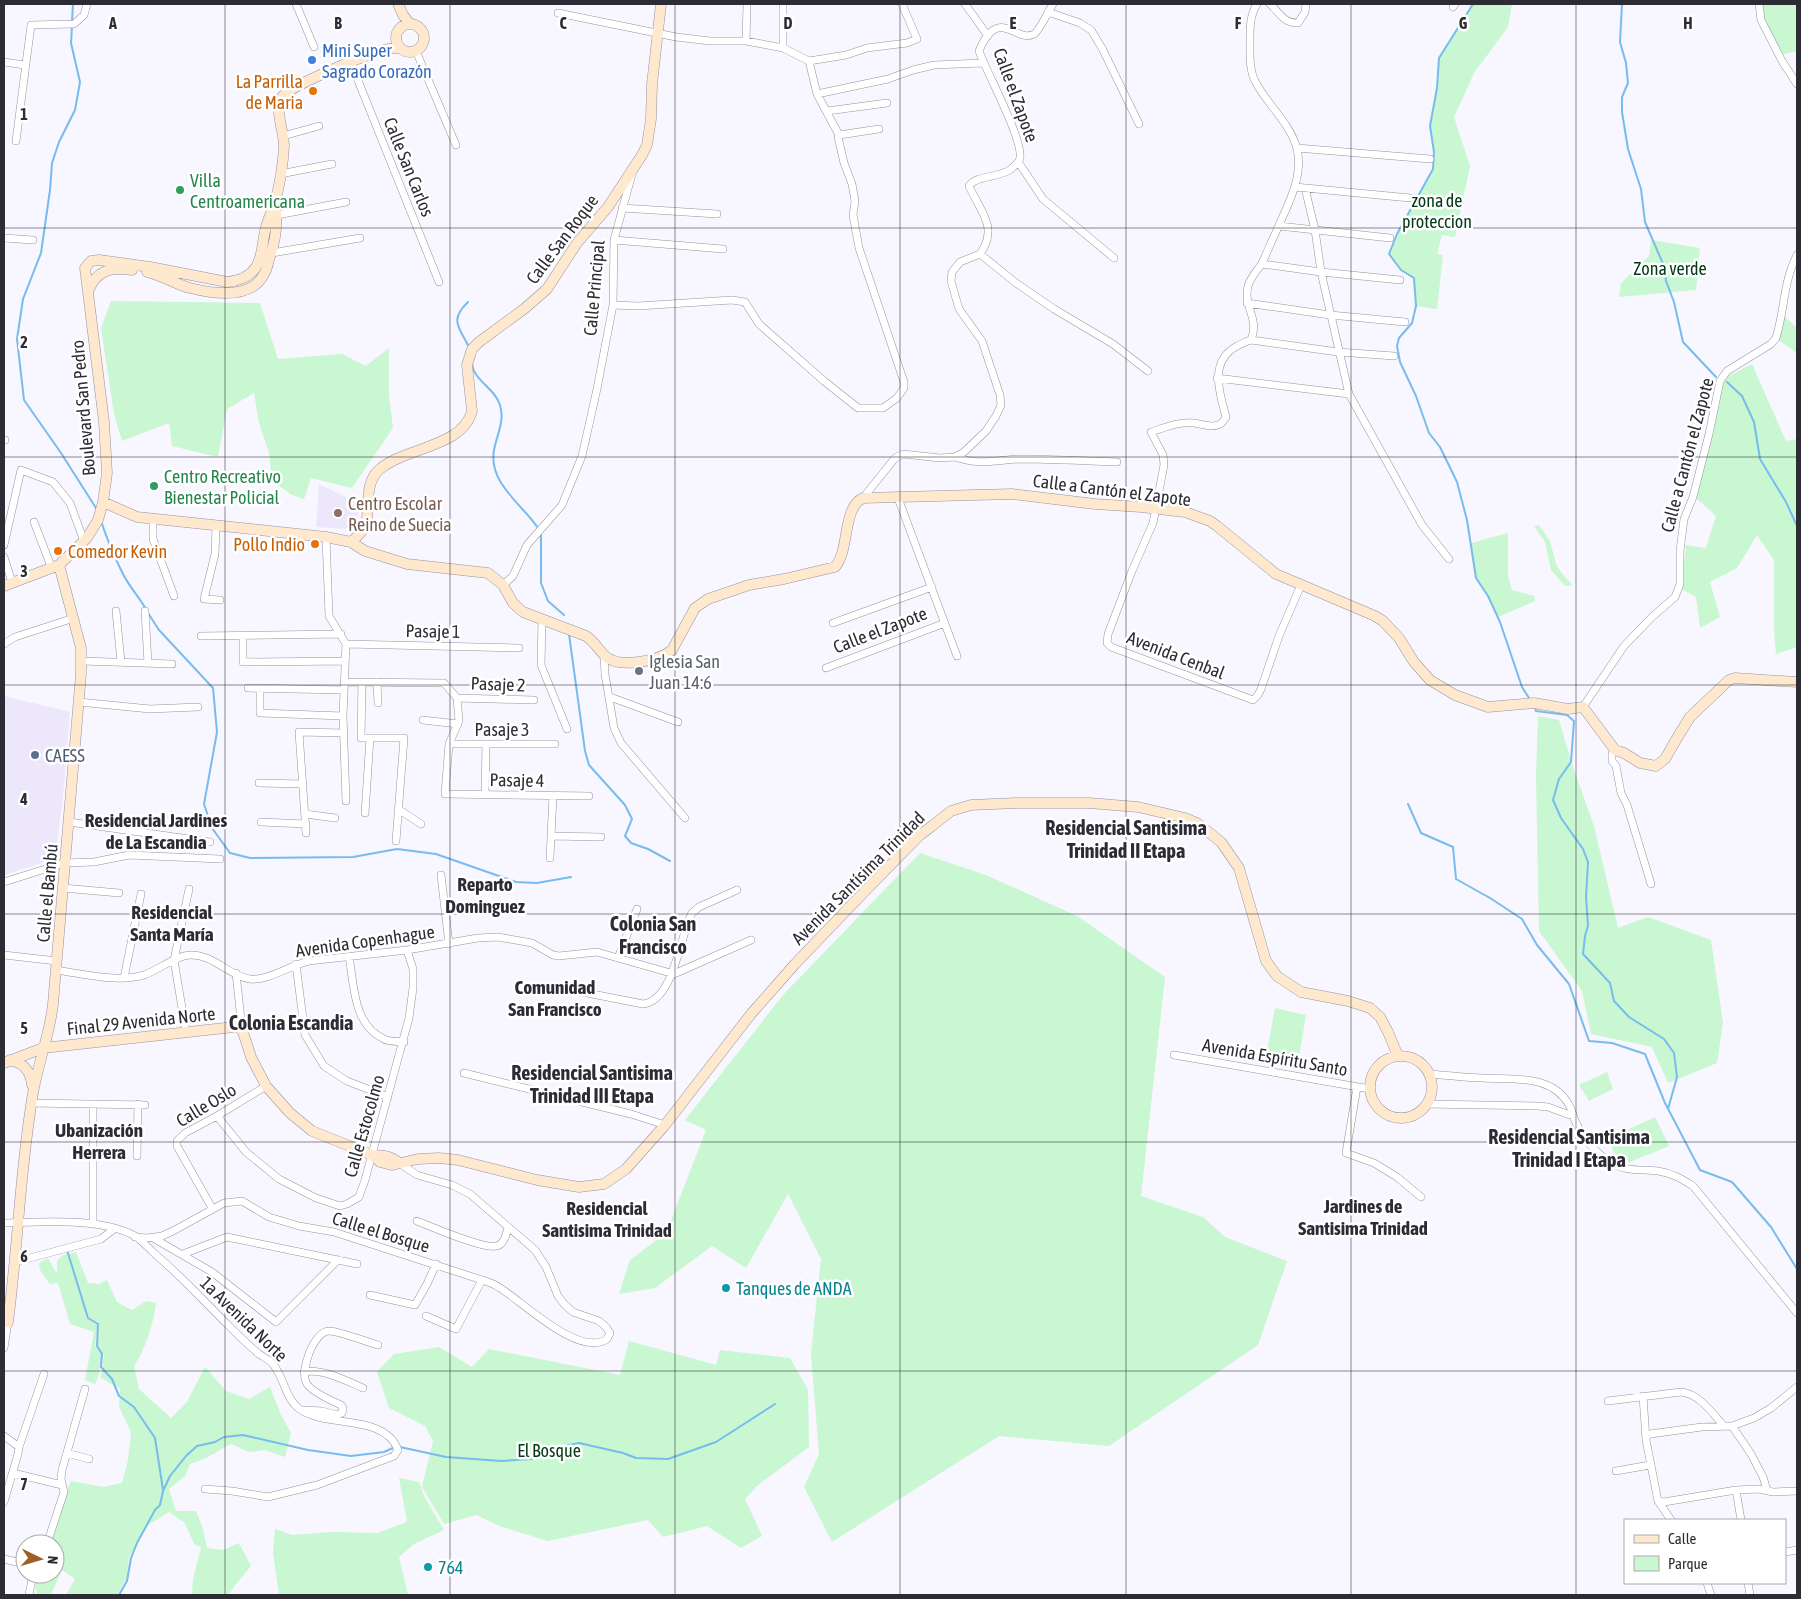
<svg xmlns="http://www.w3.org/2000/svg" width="1801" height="1599" font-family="'Asap Condensed',sans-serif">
	<rect width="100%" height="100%" fill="#f8f6fe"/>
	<path fill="#ede7fc" d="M319,484l41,20 -3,18 -10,7 -31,-2z
		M4,696l66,16 -7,85 -8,62 -51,16z"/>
	<path fill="#c8f7d2" d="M1473,4h39l-4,23 -34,46 -20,44 16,49 -15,71 -13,-2 -5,19 6,1 -6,54 -21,-3 -3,-28 -12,-8 -12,-16 8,-20 36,-65 1,-17 -4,-26 7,-38 2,-30z
		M1760,4h37v47l-17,4 -16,-37z
		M1651,240l49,8 -4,42 -77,7 2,-14 28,-27z
		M111,301l149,2 18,56 64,-5 24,12 23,-18v47l4,33 -41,60 -41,-10 -7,21 -12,-4 -20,-14 -3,-28 -10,-30 -5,-30 -27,16 -9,48 -46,-11 -3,-23 -47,18 -8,-27 -13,-86z
		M1784,316l13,12v25l-21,-15z
		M1752,364l34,77 11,-2v208l-21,7 -2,-24v-70l-17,-25 -20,33 -27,14 10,35 -20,11 -4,-31 -15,-8 5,-44 20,3 10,-32 -20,-18 27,-119z
		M1539,525l11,16 6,23 4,7 12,14 -7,1 -14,-16 -6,-28 -11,-16z
		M1508,533v43l4,14 22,6 1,5 -37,16 -10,-21 -12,-19 -5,-34z
		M1538,716l21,4 13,44 22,62 24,102 30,-11 63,23 12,83 -6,40 -49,20 -16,-36 -61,-13 -9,-43 -43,-60 -3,-155z
		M920,853l66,22 91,41 88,61 -24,219 62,21 22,20 62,24 -29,84 -149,101 -110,-10 -167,106 -28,-55 15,-33 -8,-100 10,-95 -33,-65 -42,74 -34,-22 -57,42 -36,6 11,-34 36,-27 40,-103 -21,-10 98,-125z
		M1275,1008l31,7 -9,54 -32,-7z
		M1607,1072l6,17 -24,12 -10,-16z
		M1655,1117l14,29 -49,20 -12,-27z
		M76,1252l12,31 11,1 8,-4 10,22 15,8 14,-9 10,2c-4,26 -9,41 -22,64l5,22 32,29 16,-16 18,-35 21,24 23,8 21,-12 11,28 10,18 -6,24 -20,-7 -16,2 -18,-8 -27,15 -14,5 -5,12 -16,13 7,22h20l7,18 4,19 16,2 16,-7 12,23 -15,18 -8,11h-38l2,-2 1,-13 8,-33 -7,-3 -9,-21 -16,-11 -21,13 -19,32 -2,21 -10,17h-51l9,-16 -13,-9 -11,24 -14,1 -2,-11 1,-10h19v-30h-8l24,-63 33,6 18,-4 6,-23 3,-28 -12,-25 1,-18 -19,-11 3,-23 -7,-10 2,-21 -10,-7 -14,-40 -8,2 8,-1 13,41 10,6 -3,20 7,10 -3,19 -4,10 -10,-4 9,-48 -24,-8 -12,-41 -8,1 -10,-14 -1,-7 9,-5 9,16v-13l6,-6z
		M629,1341l87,24 4,-15 70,8 18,32 1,57 -51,38 -13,14 17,37 -21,12 -34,-22 -44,11 -15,-17 -100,21 -49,-15 -22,-11 -33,9 -22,-37 11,-46 -8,-15 -36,-18 -12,-36 17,-18 45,-7 33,20 17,-18 131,26z
		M399,1478l20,4 6,16 19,32 -30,14 -15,13 9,38h-129l-6,-43 2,-23 17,6 39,-3 46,1 30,-11z"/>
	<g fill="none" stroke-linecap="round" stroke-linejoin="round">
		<path stroke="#78bcee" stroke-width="2" d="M1473,4l-34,54 -2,30 -7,38 4,26 -1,17 -36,65 -8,20 12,16 13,8 2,28 -4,17 -13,15 -2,8 3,16 16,34 13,37 11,14 17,35 10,38 9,58 12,18 12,26 22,65 7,11
			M1622,4l-2,38 6,21 2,20 -6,14v15l6,37 13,40 4,33 19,44 2,15 8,21 9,40 33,35
			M72,21l1,-17
			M72,26l-1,17 9,39 -5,28 -16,32 -7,21 -2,27 -9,63 -18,46 -6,40 7,61 37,53 35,55
			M468,302c-19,18 -9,25 1,45
			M472,364c2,17 23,24 28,41 5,16 -3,29 -6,45 -6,33 28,54 44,78
			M1727,382l15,14 12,26 6,37 26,43 11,24
			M101,521c6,18 13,35 21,51 6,13 17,25 24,37
			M541,532v51l7,18 16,14
			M148,613l11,17 54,58 4,44 -13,72 8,24 18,25 20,5 103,-1 44,-8 39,5 80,28 21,1 34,-6
			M569,634l16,117 4,14 36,40 7,14 -7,17 6,7 17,6 22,12
			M1535,708l1,3 31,4 7,6 -3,41 -12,17 -6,21 8,18 22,31 5,13 -2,35 2,29 -3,10 -2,18 27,29 4,18 15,16 35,22 10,14 3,24 -9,32
			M1408,804l13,29 32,14 3,32 34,19 32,21 15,26 32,39 20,57 23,2 33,11 20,49 35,67 32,12 39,45 26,42
			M67,1250l21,68 10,6 -1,22 5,8 -1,13 11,12 7,17 15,11 21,31 8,52
			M400,1447l46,10 55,4 30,-2 21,-7 12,-6 15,-3 44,10 13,5 32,1 48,-17 59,-38
			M119,1595l8,-14 4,-23 6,-15 18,-33 5,-5 3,-14 7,-15 16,-20 11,-10 18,-4 9,-5 19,-2 65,15 43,6 33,-4 11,-5"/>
		<g stroke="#9792a4" stroke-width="8">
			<path id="street" d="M296,4l18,43
				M965,4l23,32
				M1257,4c-7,11 -7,23 -7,36 0,14 -1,29 5,41 12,24 35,41 42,68 7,28 -10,57 -21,83 -5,10 -9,21 -14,31 -4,7 -12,15 -14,23 -5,22 12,32 3,54 -5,1 -9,4 -14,6 -28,15 -18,46 -11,71 -2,3 -4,7 -8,8 -8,3 -16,-1 -24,-2 -14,-2 -30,5 -43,9l12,23 1,10 -11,58 -21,48 -24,63 -1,9 4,4 142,53 5,-5 3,-6 18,-53 22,-51
				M1270,4c10,9 13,19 28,19l7,-11 1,-8
				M1759,4l2,16 21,41 15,23
				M1453,7l2,-3
				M1048,12l32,11 11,7 11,18 37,76
				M558,13l118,24 34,4h36l37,7 26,13 37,-6 21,-7 40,-5 10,-4 -15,-35
				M746,41l1,-37
				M783,48v-44
				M416,51l40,94
				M4,62l21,3
				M351,63l88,219
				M817,94l71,-15 25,-9 21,-5 49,-2
				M827,111l60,-8
				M839,135l40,-6
				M283,136l36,-10
				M16,141l15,-116 43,-1 10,-9 3,-11
				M1297,148l133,11
				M1019,163l24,36 71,59
				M280,174l52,-10
				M1295,187l115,11
				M1305,188l10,42 6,42 28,122
				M622,208l95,6
				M277,215l69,-13
				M1279,226l111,12
				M4,238l29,2
				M614,240l109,9
				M272,253l88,-15
				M980,254l36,29 38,26 59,35 35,27
				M1262,264l59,8 79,8
				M1247,303l83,12 75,7
				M613,305l25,1 94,-6 13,2 14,22 65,57 34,27h25l14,-10 7,-10v-6l-45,-134 -6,-33 2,-14 -3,-17 -8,-21 -6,-26 1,-2 -22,-41 -8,-33
				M1251,340l87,12 56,4
				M1217,378l132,16 73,131 27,34
				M4,440h1
				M955,457c26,9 40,3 65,2 32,0 65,2 97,3
				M863,498l32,-40 8,-4 37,4 15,-1 9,-5 22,-21 10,-15 5,-11 -1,-10 -18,-54 -23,-32 -8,-28 1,-9 8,-10 20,-8c19,-27 0,-43 -11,-68 7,-11 31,-8 42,-17 3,-3 8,-6 9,-11 3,-19 -33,-85 -41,-107 20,-47 37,-7 55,-17 6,-4 14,-23 19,-30
				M898,498l59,158
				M153,519v20l21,57
				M34,522l18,47
				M216,526l-1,28 -11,45 16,1
				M326,537l3,79 17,28 -3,72 3,85
				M4,545l17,-75 32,12 17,21 14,38
				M4,557l8,25
				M503,585l10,-9 14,-31 35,-40 20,-49 15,-67 16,-84 1,-65 18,-66
				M116,611l5,51
				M145,611l3,52
				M542,620l-1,45 26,64
				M833,623l99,-36
				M201,636l140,-2
				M243,636v26l102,-1
				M4,644l11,-7 59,-19
				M346,644l173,4
				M604,656l1,18 9,54 7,15 64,75
				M82,661l90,3
				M826,668l119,-45
				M344,682l100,1 13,15 77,2
				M362,682l-1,56h43l-8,103
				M377,682l1,21
				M248,688l96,2
				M260,688v25l83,3
				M610,697l68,25
				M457,698l2,23 -10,23 -4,50 144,2
				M79,702l71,7 48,-2
				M1583,707l41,-61 28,-29 23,-20 5,-13v-33l4,-32 9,-22 16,-63 11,-53 7,-10 44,-27 5,-6c9,-29 7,-56 21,-83
				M423,720l35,4
				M449,744h106
				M1615,750l-3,4v7l4,5 5,27 6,12 24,79
				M259,783l44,1
				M485,794l1,-50
				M398,809l23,15
				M365,813l5,-75
				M305,814l30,4
				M69,822l141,20
				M261,822l45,2
				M306,833l-7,-101 45,1
				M551,836l50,1
				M550,858l3,-63
				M441,875l8,69
				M4,882l60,-19 30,-1 35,-7 91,4
				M63,888l56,5
				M4,955l53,6
				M349,956c5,29 4,69 35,83 5,3 14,2 20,3
				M618,958l19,-49
				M296,964l9,71 19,31 23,15 41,16
				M56,970c28,4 62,13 88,5 15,-5 30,-19 46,-20 23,-1 39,21 60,24 18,2 41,-14 59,-18l98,-11 71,-12 20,-1 34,6 21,12 6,1 38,-4 77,22 77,-34
				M236,973l6,56
				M124,978l17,-84
				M577,991l66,13c31,-3 37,-69 49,-91l7,-6 38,-17
				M186,1032l-12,-72 15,-71
				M1174,1055l196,34
				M464,1073l167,41 34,11
				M1429,1074c18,1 36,4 54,4 30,2 69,-4 86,27 2,3 3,6 4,10 5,17 22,38 37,47 15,10 32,7 48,9 14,2 24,8 35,15l104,127
				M1357,1087l-11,66 28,10 23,14 24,20
				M32,1103l113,2
				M93,1104v120
				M1427,1104l111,2 10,1 22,8 2,-1
				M217,1116l29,36 33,27 37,19 24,8 7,-2 12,-7 6,-17 44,-162 4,-30v-19l-6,-19
				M137,1156l1,-52
				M212,1208l-35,-62v-5l8,-8 32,-17 49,-30
				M417,1221c15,6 66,28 79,25 8,-1 10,-11 12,-18
				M4,1223c37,-1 97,-6 131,13 7,5 14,12 20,18 26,22 49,47 73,71 10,10 20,20 31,29 4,3 9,5 12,8 14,14 13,37 30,48 28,18 84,4 97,40l-4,6 -8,3 -69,26 -49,12 -36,-6 -27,-2
				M135,1237l12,1 15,-2 11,-5 51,-28 18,-2 27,16 30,9 35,6 148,48c6,2 13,4 18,8 23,14 79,70 107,51l3,-6 -4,-6 -7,-6 -26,-9 -8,-7 -7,-9 -12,-29 -11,-17 -65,-56 -18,-9 -35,-10 -18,-12
				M153,1238l59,34 64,50 62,-62
				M183,1254l44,-17 130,27
				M15,1262l86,-23 13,-10
				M370,1295l45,10 12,-21 9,-20
				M426,1316l30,13 26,-49
				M4,1348l4,-26
				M304,1372c18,-4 43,9 59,16
				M1643,1396l3,44 12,61 13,19
				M1608,1401l73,-9c19,2 31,21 43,34
				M304,1410l18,1 15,4 5,-2 1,-5 -2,-3c-9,-4 -32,-14 -35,-23 -6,-12 8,-51 23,-51 10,0 38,11 49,14
				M1732,1426l19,28 12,23 4,13
				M4,1436l15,11
				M1647,1436l3,-2 52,-7 30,-1 22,-8 17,-10 26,-21
				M67,1453l22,6
				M1616,1471l34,-6
				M13,1473l49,12
				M1736,1490l5,30
				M1658,1501l6,1 72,-12 23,-1 14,3 24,-1
				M4,1502l14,-48 1,-7 25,-73
				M47,1544l17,-52 -3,-13 1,-9 23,-81
				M1785,1552l12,-2
				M4,1559l21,5
				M1707,1583l4,12
				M1748,1583l2,12
				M29,1595l4,-21"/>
		</g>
		<g stroke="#9792a4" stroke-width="11">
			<path id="secondary" d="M398,4l5,11 7,9
				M396 38a14 14 0 1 1 28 0a14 14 0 1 1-28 0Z
				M147,272c15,3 28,12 43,16 24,6 61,12 74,-14 3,-4 4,-10 5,-15 6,-16 9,-36 6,-53
				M88,292c8,-22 22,-25 44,-22
				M103,502l34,15 189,20 25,5 14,9 42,13 81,9 15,12 10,18 10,9 63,24c8,5 12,13 19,20 14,13 54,5 67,-6l23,-42 13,-9 41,-14 35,-6 51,-12c15,-17 7,-59 28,-69l149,-4 83,10 46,3 44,5 25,9 7,5 59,48 99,42 8,5 16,17 15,24 16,18 25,15 33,12 46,-4 34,6 15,-2 32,43 9,3 16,10 16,3 9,-7 12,-21 13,-21 39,-37 6,-2 62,4
				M351,542c6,-5 13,-11 15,-18 4,-18 -2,-42 14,-55 26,-22 83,-22 92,-58l-5,-46 5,-16 7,-7 45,-33 23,-20 30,-46 31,-36 34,-52 5,-10 4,-26 1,-35 9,-80
				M4,586l55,-21 28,-27 11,-18 5,-18 4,-29 -3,-51 -19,-154 6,-7 8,-1 51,7 77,15c11,-1 22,-4 29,-15 7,-11 6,-24 9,-36 2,-10 7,-19 10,-29 5,-18 8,-38 9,-56 0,-15 -10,-36 -2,-49 7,-11 91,-46 107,-48 3,-1 7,-1 11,-1
				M1370 1087a31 31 0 1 1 62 0a31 31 0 1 1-62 0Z
				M10,1060c13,3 21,11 22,25
				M4,1063l39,-15 191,-21 8,2 9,28 15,29 24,27 22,18 60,24 8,7 12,3 26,-6 21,-1 19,2 79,20 42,7 25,-3 22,-15 39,-44 86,-111 44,-50 70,-73 55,-56 12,-9 19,-15 20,-6 45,-2h73l49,4 47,11 12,5 24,19 18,26 27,93 11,15 24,16 47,9 22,7 10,9 8,15 10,24
				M372,1155c11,0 19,1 27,8
				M4,1322h4c10,-76 12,-153 25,-229 5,-30 17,-59 20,-89l28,-330v-26l-22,-83"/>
		</g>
		<use href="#street" stroke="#fff" stroke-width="7"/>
		<use href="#secondary" stroke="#fee9ce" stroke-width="10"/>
	</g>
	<path fill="none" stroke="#2d2b33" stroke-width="1" stroke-opacity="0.55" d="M225,4v1591M450,4v1591M675,4v1591M900,4v1591M1126,4v1591M1351,4v1591M1576,4v1591M4,228h1793M4,457h1793M4,685h1793M4,914h1793M4,1142h1793M4,1371h1793"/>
	<circle fill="#3f7fe0" stroke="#fff" stroke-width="2" cx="312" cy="60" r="5"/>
	<g fill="#e8710a" stroke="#fff" stroke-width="2">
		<circle cx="313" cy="91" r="5"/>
		<circle cx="315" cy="544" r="5"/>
		<circle cx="58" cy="551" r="5"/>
	</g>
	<g fill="#2e9e5b" stroke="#fff" stroke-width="2">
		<circle cx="180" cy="190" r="5"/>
		<circle cx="154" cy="486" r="5"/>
	</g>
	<circle fill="#8d6e63" stroke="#fff" stroke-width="2" cx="338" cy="513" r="5"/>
	<circle fill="#6b7280" stroke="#fff" stroke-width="2" cx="639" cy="671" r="5"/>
	<circle fill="#5c6f8a" stroke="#fff" stroke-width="2" cx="35" cy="755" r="5"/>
	<g fill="#0f9aa8" stroke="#fff" stroke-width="2">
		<circle cx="726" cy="1288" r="5"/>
		<circle cx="428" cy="1567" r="5"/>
	</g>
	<g text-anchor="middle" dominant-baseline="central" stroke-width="5" stroke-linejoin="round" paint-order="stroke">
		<g font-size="18" fill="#366cbe" stroke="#fff" text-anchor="start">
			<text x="322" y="50">Mini Super<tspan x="322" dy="21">Sagrado Corazón</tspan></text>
		</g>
		<g font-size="18" fill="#c56008" stroke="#fff" text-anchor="end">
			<text x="303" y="81">La Parrilla<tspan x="303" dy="21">de Maria</tspan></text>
			<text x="305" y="544">Pollo Indio</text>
			<text x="68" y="551" text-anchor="start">Comedor Kevin</text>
		</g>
		<g font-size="18" fill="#2d2b33" stroke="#fff">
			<text transform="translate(1016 95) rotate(70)">Calle el Zapote</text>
			<text transform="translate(409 167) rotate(68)">Calle San Carlos</text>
			<text transform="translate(562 239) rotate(-53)">Calle San Roque</text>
			<text transform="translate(594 288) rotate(-85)">Calle Principal</text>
			<text transform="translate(83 408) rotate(-95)">Boulevard San Pedro</text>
			<text transform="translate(1687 455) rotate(-75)">Calle a Cantón el Zapote</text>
			<text transform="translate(1112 490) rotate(7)">Calle a Cantón el Zapote</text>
			<text transform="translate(880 630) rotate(-21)">Calle el Zapote</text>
			<text transform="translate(433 631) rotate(1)">Pasaje 1</text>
			<text transform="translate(1176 655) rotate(21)">Avenida Cenbal</text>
			<text transform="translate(498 684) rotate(2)">Pasaje 2</text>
			<text x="502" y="729">Pasaje 3</text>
			<text transform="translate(517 780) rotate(1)">Pasaje 4</text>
			<text transform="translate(858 878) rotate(-45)">Avenida Santísima Trinidad</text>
			<text transform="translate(47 893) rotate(-85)">Calle el Bambú</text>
			<text transform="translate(365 941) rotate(-8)">Avenida Copenhague</text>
			<text transform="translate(141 1021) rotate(-6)">Final 29 Avenida Norte</text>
			<text transform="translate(1275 1057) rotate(10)">Avenida Espíritu Santo</text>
			<text transform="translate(206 1105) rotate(-31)">Calle Oslo</text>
			<text transform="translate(364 1126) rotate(-74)">Calle Estocolmo</text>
			<text transform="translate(381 1232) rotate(17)">Calle el Bosque</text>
			<text transform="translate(244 1319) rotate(44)">1a Avenida Norte</text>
		</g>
		<g font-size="18" fill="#27864d" stroke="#fff" text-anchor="start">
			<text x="190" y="180">Villa<tspan x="190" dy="21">Centroamericana</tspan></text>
			<text x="164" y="476">Centro Recreativo<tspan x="164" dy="21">Bienestar Policial</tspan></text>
		</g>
		<g font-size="18" fill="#033918" stroke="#fff">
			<text x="1437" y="200">zona de<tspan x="1437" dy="21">proteccion</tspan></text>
			<text x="1670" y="268">Zona verde</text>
			<text x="549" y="1450">El Bosque</text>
		</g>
		<g font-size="18" fill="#785e54" stroke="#fff" text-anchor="start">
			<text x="348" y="503">Centro Escolar<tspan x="348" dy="21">Reino de Suecia</tspan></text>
		</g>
		<g font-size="18" fill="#5b616d" stroke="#fff" text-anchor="start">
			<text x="649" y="661">Iglesia San<tspan x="649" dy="21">Juan 14:6</tspan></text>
		</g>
		<g font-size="18" fill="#4e5e75" stroke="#fff" text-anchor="start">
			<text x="45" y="755">CAESS</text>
		</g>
		<g font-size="18" fill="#0d838f" stroke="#fff" text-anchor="start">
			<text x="736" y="1288">Tanques de ANDA</text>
			<text x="438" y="1567">764</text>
		</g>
		<g font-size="19" font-weight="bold" fill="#2d2b33" stroke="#fff">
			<text x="156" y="820">Residencial Jardines<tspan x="156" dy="22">de La Escandia</tspan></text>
			<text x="485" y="884">Reparto<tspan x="485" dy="22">Dominguez</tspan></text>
			<text x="172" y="912">Residencial<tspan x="172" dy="22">Santa María</tspan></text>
			<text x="555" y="987">Comunidad<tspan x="555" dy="22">San Francisco</tspan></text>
			<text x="99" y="1130">Ubanización<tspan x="99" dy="22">Herrera</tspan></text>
			<text x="1363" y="1206">Jardines de<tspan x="1363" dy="22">Santisima Trinidad</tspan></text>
			<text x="607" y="1208">Residencial<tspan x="607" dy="22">Santisima Trinidad</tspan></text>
		</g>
		<g font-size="20" font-weight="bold" fill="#2d2b33" stroke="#fff">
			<text x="1126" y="827">Residencial Santisima<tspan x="1126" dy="23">Trinidad II Etapa</tspan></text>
			<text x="653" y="923">Colonia San<tspan x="653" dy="23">Francisco</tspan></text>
			<text x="291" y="1022">Colonia Escandia</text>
			<text x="592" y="1072">Residencial Santisima<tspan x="592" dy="23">Trinidad III Etapa</tspan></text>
			<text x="1569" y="1136">Residencial Santisima<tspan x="1569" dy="23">Trinidad I Etapa</tspan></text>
		</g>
	</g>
	<g font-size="16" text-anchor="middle" font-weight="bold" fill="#2d2b33" stroke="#fff" stroke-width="5" stroke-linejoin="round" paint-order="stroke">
		<text x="113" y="29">A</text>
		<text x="338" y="29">B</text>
		<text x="563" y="29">C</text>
		<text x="788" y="29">D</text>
		<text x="1013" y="29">E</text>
		<text x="1238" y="29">F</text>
		<text x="1463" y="29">G</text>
		<text x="1688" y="29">H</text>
		<text x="24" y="120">1</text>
		<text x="24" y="348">2</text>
		<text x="24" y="577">3</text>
		<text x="24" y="805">4</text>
		<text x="24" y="1034">5</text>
		<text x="24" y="1262">6</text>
		<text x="24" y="1490">7</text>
	</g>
	<rect width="1801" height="1599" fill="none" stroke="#2d2b33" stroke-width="10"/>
	<rect x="1624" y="1519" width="162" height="65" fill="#ffffff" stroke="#abaaad"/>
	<rect x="1634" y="1535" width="25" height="8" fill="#fee9ce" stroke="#abaaad"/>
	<text x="1668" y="1544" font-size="15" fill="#2d2b33">Calle</text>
	<rect x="1634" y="1556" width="25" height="15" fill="#c8f7d2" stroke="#abaaad"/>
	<text x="1668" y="1569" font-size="15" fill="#2d2b33">Parque</text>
	<g transform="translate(40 1559) rotate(95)"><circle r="24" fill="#ffffff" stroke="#abaaad"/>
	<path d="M0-4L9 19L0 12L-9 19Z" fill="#9e5f27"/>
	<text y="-8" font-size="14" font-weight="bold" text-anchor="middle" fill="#2d2b33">N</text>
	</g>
</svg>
